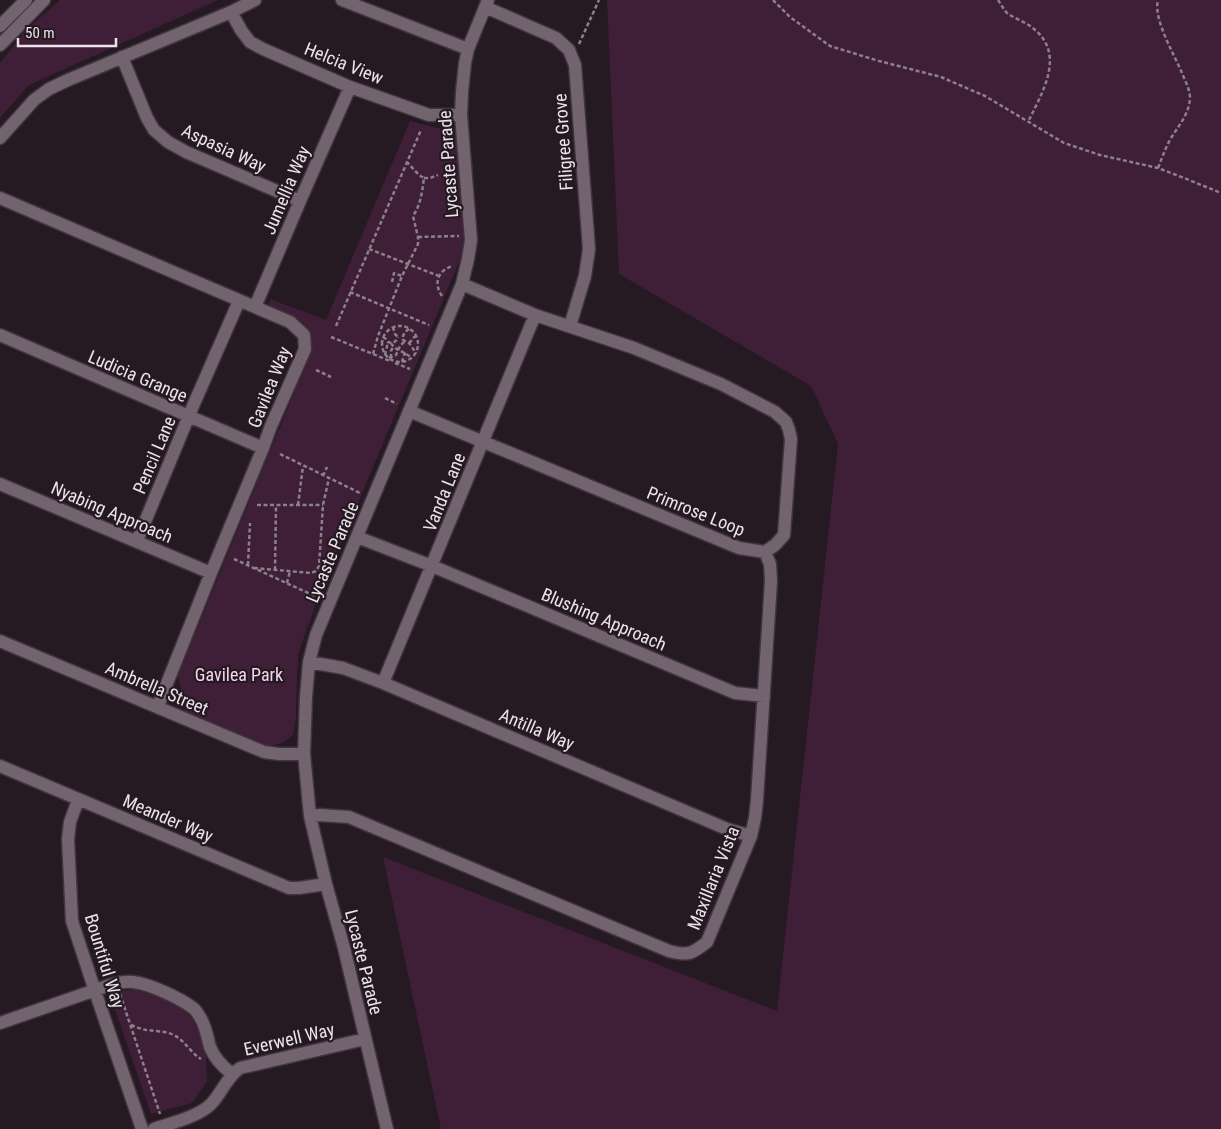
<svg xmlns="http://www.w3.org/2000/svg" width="1221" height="1129" font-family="'Roboto Condensed',sans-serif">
	<rect width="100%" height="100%" fill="#251922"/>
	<path fill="#3e1f37" d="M60,0h158l-189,85 -29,33v-55l25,-32z
		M607,0h614v1129h-780l-58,-272 394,154 61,-567 -27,-58 -192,-112z
		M410,121l39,10 8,7 7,85 -2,32 -145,346 -18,50 -2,23 -1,43 -3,18 -10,8 -18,4 -79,-32 -8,-40 130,-316 4,-13 -9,-23 -34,-17 1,-7 56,21z
		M135,990l26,7 23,12 8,10 6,11 8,26 1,25 -15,22 -41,11 -42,-122z"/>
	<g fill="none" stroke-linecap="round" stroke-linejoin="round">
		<g stroke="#3f353c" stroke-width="15">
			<path id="street" d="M342,0l126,49
				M485,7l71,31 13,12 6,15 14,184 -4,27 -15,50
				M231,12l10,18 9,12 13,7 87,38 79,28h32
				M0,26l26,-26
				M0,45l44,-45
				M122,57l25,61 7,12 14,12 18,10 114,49
				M0,138l34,-38 15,-11 19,-9 163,-68 24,-12
				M0,198l290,124 14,13 1,14 -34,77 -8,22 -52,125 -53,133
				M255,307l45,-106 50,-114
				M0,335l263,113
				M409,411l330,137 26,4 10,-7 9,-10 7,-96 -2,-9 -3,-8 -11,-10 -54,-28 -87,-36 -99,-33 -73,-31
				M0,484l211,89
				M357,537l75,29 303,127 29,3
				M137,541l56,-135 46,-105
				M0,641l264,111 15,2h25
				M309,662l34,6 40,15 344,146 24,7
				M383,683l152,-368
				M0,766l289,122h10l27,-4
				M78,800l-8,22 -2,17 4,82 23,70 47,138
				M310,816l10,-1 29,2 320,134c19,5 23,3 38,-9l44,-106 4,-18 2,-18 14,-219 -1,-17 -5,-12
				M0,1023l110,-38c7,-2 15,-4 23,-3 17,2 47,16 60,26 3,2 5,6 7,9 6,10 7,19 10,30 4,10 13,20 22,27
				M154,1129c17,-6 44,-12 57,-25 11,-11 14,-25 29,-36l125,-29
				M387,1129l-43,-181 -18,-64 -16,-68 -6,-62 2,-57 3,-35 7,-27 146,-351 6,-25 3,-19 -10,-125 1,-23 3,-29 3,-14 20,-49"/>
		</g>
		<path stroke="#8c8189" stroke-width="2.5" stroke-dasharray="4 2.5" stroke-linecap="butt" d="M773,0l17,17 40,29 49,15 62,16 44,19 79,47 36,12 58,13 26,10 37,15
			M998,0c3,4 5,9 9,13 8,6 19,9 27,16 32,26 8,64 -6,93
			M579,44l20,-44
			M1158,168c4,-10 7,-19 12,-28 8,-14 19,-25 20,-42 0,-9 -5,-17 -8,-25 -8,-19 -29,-54 -24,-73
			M424,178h6l8,-3
			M418,237l41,-1
			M369,249l70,27
			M392,282l2,-9 8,3
			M350,292l79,33
			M442,296c-9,-13 -4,-26 11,-30
			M382 344a18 18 0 1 1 36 0a18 18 0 1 1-36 0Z
			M336,326l85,-196
			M393,327l2,7 3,3
			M409,329l-4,3 -3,6 1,2 6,3 7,10
			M331,337l59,24
			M383,337l3,2 2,3c5,2 8,0 10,-5
			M391,343c4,8 14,8 20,15
			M409,343l3,-3 1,-2 3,-2
			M373,354l5,-18 24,-60 16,-32v-7l-5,-21c8,-12 9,-24 11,-38l-5,-3 -12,-13
			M385,355l3,-13
			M389,358l7,-3 4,-9 5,-5
			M391,358v-7l2,-4
			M402,362l2,-7 2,-2
			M395,363l15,6
			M316,370l15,7
			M385,398l12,6
			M280,454l80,39
			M323,476l4,-9
			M257,505h66
			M298,505l5,-39
			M234,559l83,38
			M248,565l2,-42
			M254,568l57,5 5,-2 3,-5 4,-61 6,-27
			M275,570l1,-65
			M287,583l3,-12
			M120,994l40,120
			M131,1025c5,2 10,4 15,5 9,1 19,1 28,5 11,6 17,18 27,24"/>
		<use href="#street" stroke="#72636e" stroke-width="12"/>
	</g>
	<g text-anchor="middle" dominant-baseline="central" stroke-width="4.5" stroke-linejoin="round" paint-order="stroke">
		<g font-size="18" fill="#ece3e9" stroke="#251922">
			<text transform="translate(344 63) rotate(22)">Helcia View</text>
			<text transform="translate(563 142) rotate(-94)">Filigree Grove</text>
			<text transform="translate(224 148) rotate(25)">Aspasia Way</text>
			<text transform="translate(448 164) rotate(-94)">Lycaste Parade</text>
			<text transform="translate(286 190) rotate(-67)">Jumellia Way</text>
			<text transform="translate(138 376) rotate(23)">Ludicia Grange</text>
			<text transform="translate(269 387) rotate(-68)">Gavilea Way</text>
			<text transform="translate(154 455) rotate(-67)">Pencil Lane</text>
			<text transform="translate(444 492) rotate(-68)">Vanda Lane</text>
			<text transform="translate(696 511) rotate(22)">Primrose Loop</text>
			<text transform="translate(112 512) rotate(23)">Nyabing Approach</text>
			<text transform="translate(332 552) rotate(-67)">Lycaste Parade</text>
			<text transform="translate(604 619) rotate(23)">Blushing Approach</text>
			<text transform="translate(157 688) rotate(23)">Ambrella Street</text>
			<text transform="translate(537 729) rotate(23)">Antilla Way</text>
			<text transform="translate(168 818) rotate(23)">Meander Way</text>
			<text transform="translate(713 878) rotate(-68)">Maxillaria Vista</text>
			<text transform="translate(105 961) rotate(73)">Bountiful Way</text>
			<text transform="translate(364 962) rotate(76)">Lycaste Parade</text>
			<text transform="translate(289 1039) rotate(-13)">Everwell Way</text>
		</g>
		<g font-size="18" fill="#f7d4ee" stroke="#251922">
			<text x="239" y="674">Gavilea Park</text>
		</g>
	</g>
	<path d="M18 38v8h98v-8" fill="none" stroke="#ece3e9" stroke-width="2.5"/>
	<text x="25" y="38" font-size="15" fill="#ece3e9" stroke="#251922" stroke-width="4" paint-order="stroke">50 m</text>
</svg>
